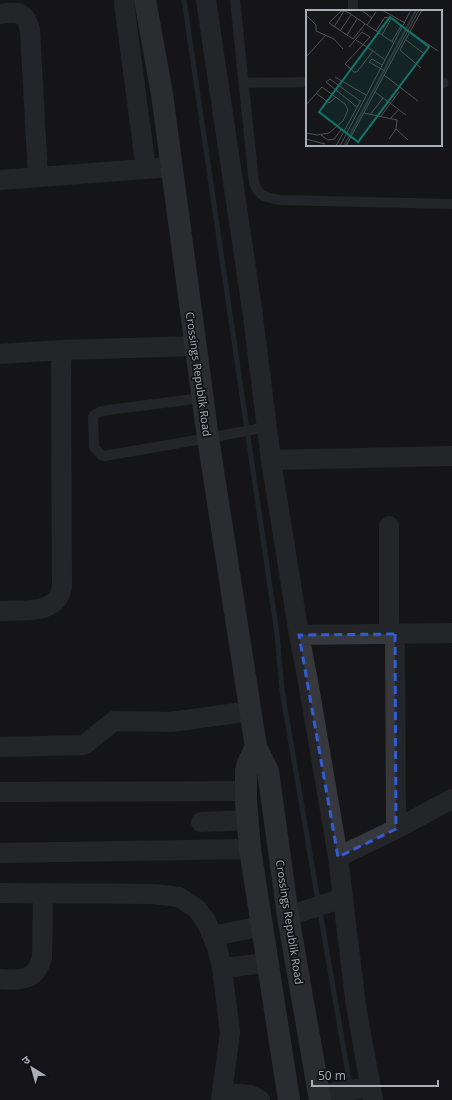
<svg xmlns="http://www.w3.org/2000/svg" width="452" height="1100" font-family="'Open Sans','Noto Sans Devanagari',sans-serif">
	<rect width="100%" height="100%" fill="#161618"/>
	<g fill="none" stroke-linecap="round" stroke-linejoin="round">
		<path stroke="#2c353c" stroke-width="5" d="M184,0l93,634 5,56 36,211
			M320,911l30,175"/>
		<path stroke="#37383d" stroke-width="10" d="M235,0l19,183c5,14 12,14 26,17l172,4
			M353,11v-11
			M244,83l63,-1
			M441,83h3
			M202,398l-94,12c-5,1 -13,2 -15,7l1,30 7,8 3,1 104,-18 59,-11"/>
		<path stroke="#37383d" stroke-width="20" d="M206,0l46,309 19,151 28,175 9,46 30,176 18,149 17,94
			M124,3l22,166
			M0,14c17,-2 25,-4 30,16l8,147
			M0,180l171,-13
			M0,354l62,-4
			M271,460l181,-4
			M0,611c17,-1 39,2 53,-8 6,-4 8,-11 9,-16l-1,-223 1,-14 134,-4
			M395,634l1,195
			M299,635l153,-2
			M389,635v-109
			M0,747l84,-2 30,-24 57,1 80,-11
			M0,792l246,-1
			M201,822l46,-2
			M0,853l250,-4
			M338,857l58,-28 56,-30
			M0,893l154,1 25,3 18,12 9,12 11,26 5,21 8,65 -9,67
			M288,916l55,-18
			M213,936l49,-10
			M222,968l46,-5
			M0,979c21,1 35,3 42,-21l1,-65
			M223,1092l27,3 10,5
			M319,1095l51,-8"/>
		<path stroke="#45474d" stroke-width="22" d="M145,0l17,94 46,344 48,309 12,24 20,145 32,184
			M256,747l-8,16 -2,8v30l4,48 39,251"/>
	</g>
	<path d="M0 0H452V1100H0ZM395,634l1,195 -58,28 -39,-222z" fill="#161618" fill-opacity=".55" fill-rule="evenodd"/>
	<path fill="none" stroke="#325cd3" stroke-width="3" stroke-dasharray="8 5" stroke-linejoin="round" d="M395,634l1,195 -58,28 -39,-222z"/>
	<g text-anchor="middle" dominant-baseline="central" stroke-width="3.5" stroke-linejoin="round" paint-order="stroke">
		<g font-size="11" fill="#a8adb8" stroke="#111113">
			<text transform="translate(199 374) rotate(82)">Crossings Republik Road</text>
			<text transform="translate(290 922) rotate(81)">Crossings Republik Road</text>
		</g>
	</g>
	<g transform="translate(306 10)">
		<rect width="136" height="136" fill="#161618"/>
		<path fill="none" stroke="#2c353c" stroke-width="2" d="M38,136l72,-136"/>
		<path fill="none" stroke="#505258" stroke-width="1" d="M55,0l11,8M76,0l23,13M0,5l10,10v6l18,8 9,10M59,14l-12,15 -24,-16 12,-12h4l4,2 45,30M61,15l9,-13M28,17l10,-16M34,21l11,-16M70,21l9,-14 6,2 -9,16M104,22l28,19M41,25l10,-16M50,30l17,11M100,30l17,13M86,31l9,-15M43,37l13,-15 8,5 -25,27 9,8h3l16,-21 12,9M0,47l20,-22M76,55l-10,-6 -3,3 16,9M115,58l-21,-18 22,-40M78,65l34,26M29,67l31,18M69,82l31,23M10,83l13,10 7,-6M0,95l16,-18 23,17 3,6 -5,11 -14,12 -12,2 -11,-2M51,97l-31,-25 4,-3 30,22M58,103l33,7 -1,9 -7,10M64,105l13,-17M75,106l18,-24M85,108l8,-9M90,119l12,11M15,125l7,5 6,-1 7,-9 -3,-4M0,129l19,5M30,136l25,-46M34,136l71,-136M40,136l73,-136"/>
		<path fill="#0f766e" fill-opacity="0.15" stroke="#0f766e" stroke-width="2" d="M84,7l39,30 -71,95 -39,-30z"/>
		<rect width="136" height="136" fill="none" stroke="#a8adb8" stroke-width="2"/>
	</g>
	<g transform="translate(32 1068) rotate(323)" stroke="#111113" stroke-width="3" paint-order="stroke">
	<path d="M0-3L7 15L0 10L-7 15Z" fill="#a8adb8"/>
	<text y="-6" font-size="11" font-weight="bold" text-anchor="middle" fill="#a8adb8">उ</text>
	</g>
	<path d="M312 1080v6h126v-6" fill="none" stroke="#a8adb8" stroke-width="2"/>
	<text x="318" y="1080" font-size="12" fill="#a8adb8" stroke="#111113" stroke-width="3" paint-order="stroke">50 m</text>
</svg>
